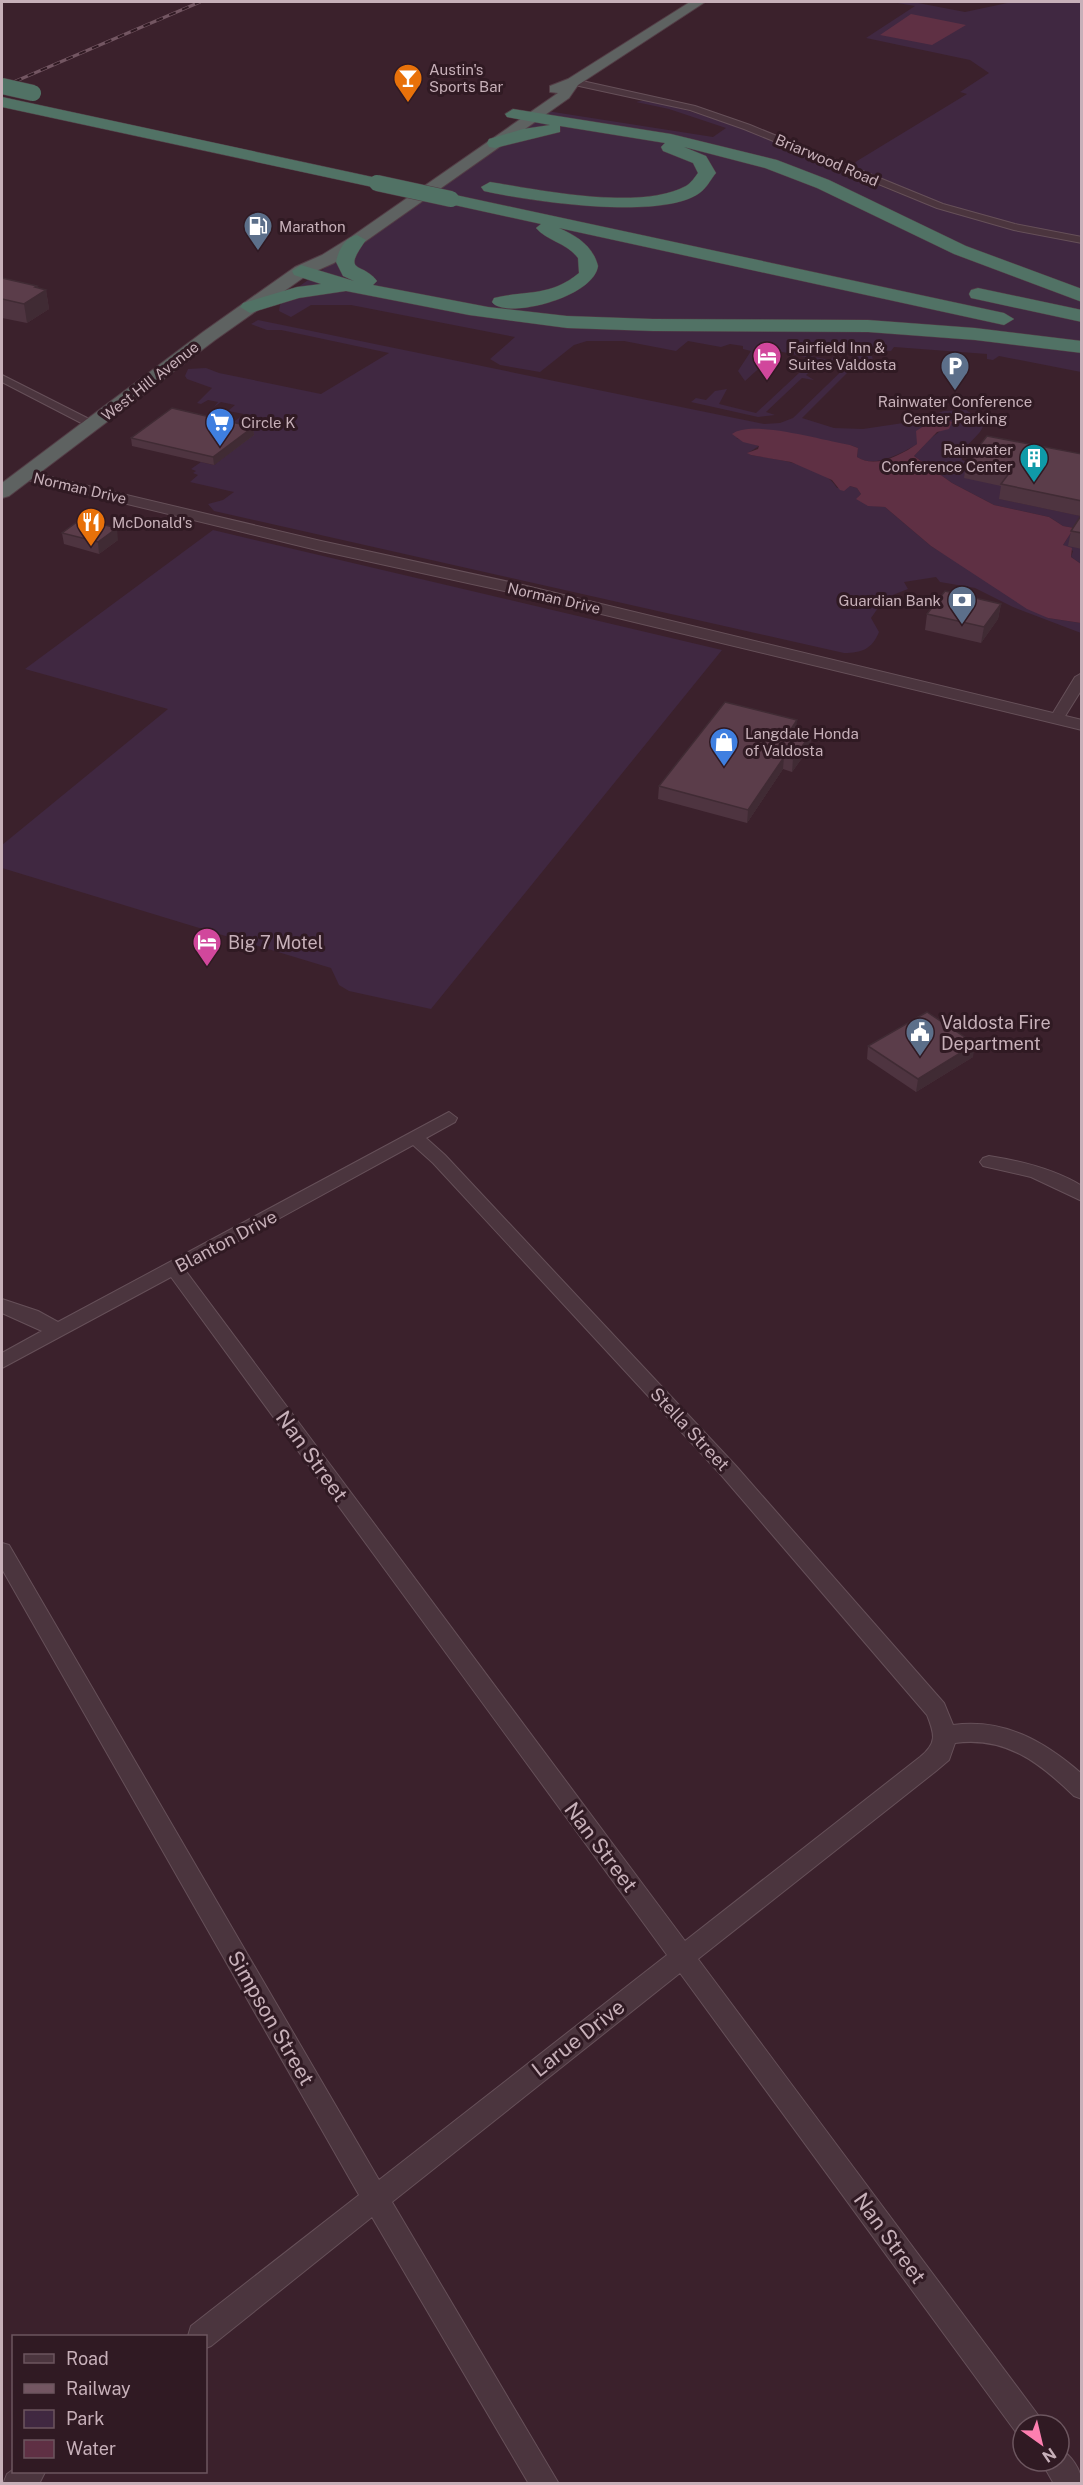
<svg xmlns="http://www.w3.org/2000/svg" width="1083" height="2485" font-family="'Public Sans',sans-serif">
	<rect width="100%" height="100%" fill="#3b212c"/>
	<path fill="#402841" d="M892,2h21l52,10 47,-10h69v235l-83,-17 -47,-13 -100,-40 6,-6 110,-67 -7,-2 29,-19 -19,-13 -104,-22 49,-32z
		M646,100c93,20 176,64 264,98 56,21 113,34 171,45v129l-82,-16 -6,4 -6,-1v-5l-93,-7 -3,4 -86,-7 -4,10 29,6 4,-4 4,1 -7,6 -12,-1 -13,13 8,5 -12,-2 -36,34 9,3 -17,2 -67,-15 5,-4 10,2 9,-9 12,-2 -8,15 37,9 58,-54 -36,-8 -33,30 -7,-10 13,-20 -8,-2v-3l-13,-2 -9,3 -33,-6 -12,10 -52,-10h-37l-13,4 -34,27 -40,-7 -10,-6 25,-22 -164,-32h-40l-20,12 -12,-6 1,-6 14,-15 253,-179 166,26 13,-9 -57,-19 -33,-7z
		M258,320l506,104 16,-1 13,-5 64,-62h15l1,4 -12,-1 -59,59 32,10 29,1 47,-7 34,-11 22,-1 18,12c-1,15 -24,22 -22,38l13,5 32,22 -7,12 81,17v48l-10,-7 2,-6 -10,-6 11,-17 -11,-2 -14,-9 -55,-12 -42,-22 -38,-27 17,-18 21,-16c-23,13 -70,52 -95,35l1,-9 -8,-3 -114,-7 23,8 -11,7 3,2c24,4 73,10 86,33l13,-2 7,2 4,6 -3,3 16,9 11,1 46,39 117,72 33,5v10l-68,-26 -38,-19 -35,-6 -4,-5 -32,5 4,7 -23,9 -14,20 8,14c-7,17 -17,21 -35,21l-630,-142 -6,-7 15,-4 11,-8 -44,-10 8,-7 -5,-2 3,-2 -5,-2 10,-7 13,3 39,-30 -27,-7 18,-14 -16,-3 7,-6 -14,-3 -7,5 4,-5 -10,-2 -7,4 -4,-1 15,-15 -25,-9 -2,-3 3,-7 18,-1 13,5 102,21 68,-41 -108,-23h-14l-16,-6z
		M213,530l509,120 -291,359 -82,-18 -10,-6 -8,-17 -10,-3 -319,-97v-23l166,-136 -143,-40z"/>
	<path fill="#5f3044" d="M911,14l55,11 -34,20 -52,-10z
		M947,420l5,2 -3,7 -12,3 -23,24 38,27 42,22 55,12 14,9 11,2 -11,17 9,3 -1,9 10,7v59l-33,-5 -21,-9 -96,-63 -46,-39 -17,-1 -12,-7 5,-5 -4,-6 -7,-2 -6,5 -4,-1 -8,-10 -41,-18 -40,-7 -4,-2 11,-4 1,-3 -16,-4 -11,-8c20,-15 92,7 118,11l8,3 -1,9c18,12 44,-2 60,-13l-1,-13 8,-5z"/>
	<g fill="none" stroke-linecap="round" stroke-linejoin="round">
		<g stroke="#665059" stroke-width="2">
			<path id="minor" d="M573,79l122,27 55,19 193,79 72,20 67,13v6l-68,-13 -77,-22 -193,-79 -54,-19 -120,-26z
				M2,375l95,48 2,2 -10,2 -87,-45z
				M1082,673v16l-20,32 -5,1 -5,-1 -2,-3 25,-41z
				M449,1112l8,6 -2,4 -29,16 19,17 291,311 208,237 9,22c51,-7 91,16 129,49v25l-8,-3c-35,-34 -69,-60 -119,-53l-6,17 -13,11 -238,188 340,456 4,10h-19v12l-5,-2 -338,-462 -288,229 167,282h-30l-157,-267 -161,129 -5,2v-12h-18l3,-10 168,-131 -357,-626v-26l7,2 370,635 288,-225 -496,-678 -169,91v-15l40,-22 -40,-18v-14l36,12 20,11zM413,1145l20,18 289,313 205,239c8,20 10,28 -7,42l-235,184 -500,-671z
				M989,1156c32,5 65,13 93,30v15l-51,-24 -48,-11 -3,-4 3,-4z
				M1059,2449c12,5 23,22 23,35h-28l-13,-23h18z
				M14,2469v3h31l-6,12h-36l4,-10z"/>
		</g>
		<g stroke="#665059" stroke-width="2">
			<path id="tertiary" d="M25,471l296,70 193,42 568,137v10l-568,-137 -193,-42 -301,-73 -2,-3z"/>
		</g>
		<g stroke="#533d46" stroke-width="2">
			<path id="trunk" d="M690,2h15l-127,83 -9,13 -206,145 -29,20 -27,12 -92,65 -206,156 -7,2v-15l201,-151 92,-65 27,-12 29,-18 207,-144 -8,-1v-6l18,-7z"/>
		</g>
		<g stroke="#533d46" stroke-width="1">
			<path id="motorway" d="M2,97l375,81 9,5 -9,5 -375,-81z
				M513,109l158,25 106,26 52,20 137,66 116,43v13l-128,-48 -137,-66 -52,-20 -81,-21 22,9 10,17c-5,6 -9,14 -14,18 -35,31 -175,10 -218,0l-3,-4 9,-5c51,8 150,29 196,4 5,-3 9,-9 12,-13l-5,-10 -30,-12 -2,-4 4,-4 -105,-17v6l-65,16 -6,-1 -2,-4 2,-4 34,-10 27,-4 -43,-8 -2,-3z
				M451,194l553,119 10,6 -10,6 -445,-97c18,8 34,18 39,38 -4,32 -94,54 -106,36l2,-4c33,-8 56,-1 85,-25l-1,-15c-11,-15 -31,-17 -42,-30l5,-4 -96,-21 -3,-4z
				M357,235l9,5c-25,35 -4,21 11,41l-4,4 115,22 79,9 86,3 215,1 107,8 107,13v12l-107,-13 -107,-8 -215,-1 -86,-3 -98,-13 -123,-24 -47,7 -49,15 -10,-6 3,-4 54,-16 24,-3 -27,-9 -2,-4 9,-6 53,16 -11,-5 -7,-14c2,-11 9,-25 21,-27z
				M978,288l104,22v12l-111,-24 -2,-4 2,-4z"/>
		</g>
		<use href="#minor" fill="#4b353e" fill-rule="evenodd"/>
		<use href="#tertiary" fill="#4b353e" fill-rule="evenodd"/>
		<use href="#trunk" fill="#5e6261" fill-rule="evenodd"/>
		<use href="#motorway" fill="#517265" fill-rule="evenodd"/>
		<g stroke="#735662" stroke-width="3">
			<path id="rail" d="M2,87l198,-85"/>
		</g>
		<use href="#rail" stroke="#301a23" stroke-width="2" stroke-dasharray="7" stroke-linecap="butt"/>
		<g stroke="#533d46" stroke-width="17" stroke-linecap="butt">
			<path id="motorway-bridge" d="M2,86l31,7
				M377,183l74,16"/>
		</g>
		<use href="#motorway-bridge" stroke="#517265" stroke-width="16"/>
	</g>
	<path fill="#4e3440" d="M2,278l35,8 1,2 8,2 3,19 -22,14 -25,-5z
		M253,427l1,8 -40,30 -82,-19 -1,-8z
		M1082,454v95l-14,-3 3,-15 9,-15 -81,-17 2,-13 -37,-8 2,-15z
		M62,533l56,7 -19,14 -35,-10z
		M1001,604l-3,15 -17,24 -56,-13 2,-16z
		M796,731l15,3 -1,13 -18,25 -9,-3 -36,54 -89,-24 1,-13z
		M868,1046l105,11 -57,35 -49,-33z"/>
	<path fill="#402b34" d="M37,286l2,8 7,-4 3,19 -22,14 -3,-19 11,-17z
		M253,427l1,8 -40,30 -1,-8z
		M117,528l1,12 -19,14 -1,-12z
		M1001,604l-3,15 -17,24 3,-16z
		M797,720l-1,13 -5,-4z
		M811,734l-1,13 -18,25 1,-13z
		M784,757l-1,12 -36,54 1,-13z
		M975,1044l-2,13 -57,35 2,-13z"/>
	<path fill="#5b3d4a" stroke="#402b34" stroke-width="1.5" d="M2,278l35,8 -2,1 11,3 -22,14 -22,-5z
		M172,408l81,19 -40,30 -82,-19z
		M987,436l95,18v47l-81,-17 9,-12 -44,-9z
		M1082,514v19l-11,-2z
		M81,519l36,9 -19,14 -36,-9z
		M945,591l56,13 -17,23 -57,-13z
		M725,702l72,18 -6,9 20,5 -18,25 -9,-2 -36,53 -89,-24z
		M927,1012l48,32 -57,35 -50,-33z"/>
	<defs>
		<g id="bar-pin" transform="scale(1.5)"><path d="M0 17L-7.5 6A9.5 9.5 0 1 1 7.5 6Z" fill="#e8710a" stroke="#301a23"/><path d="M-6-5H6L.8 .8V4.5H3.5V6h-7V4.5H-.8V.8Z" fill="#fff"/></g>
		<g id="fuel-pin" transform="scale(1.5)"><path d="M0 17L-7.5 6A9.5 9.5 0 1 1 7.5 6Z" fill="#5c6f8a" stroke="#301a23"/><path d="M-5.5-6h7V0h2V4h1.3V-2.5L3-4.5l.8-.8L6-3V5H2.5V1h-1V6h-7ZM-4.2-4.7v3.2H.2V-4.7Z" fill="#fff"/></g>
		<g id="hotel-pin" transform="scale(1.5)"><path d="M0 17L-7.5 6A9.5 9.5 0 1 1 7.5 6Z" fill="#d1479c" stroke="#301a23"/><path d="M-6-4.5h1.5V1H6V5H4.5V3h-9V5H-6ZM-4 0a1.8 1.8 0 1 1 3.6 0ZM.5 0V-2.5h3Q6-2.5 6 0Z" fill="#fff"/></g>
		<g id="parking-pin" transform="scale(1.5)"><path d="M0 17L-7.5 6A9.5 9.5 0 1 1 7.5 6Z" fill="#5c6f8a" stroke="#301a23"/><path d="M-3.5-5.5H1a3.5 3.5 0 0 1 0 7H-1V5.5H-3.5ZM-1-3.4V-.6H.8a1.4 1.4 0 0 0 0-2.8Z" fill="#fff"/></g>
		<g id="supermarket-pin" transform="scale(1.5)"><path d="M0 17L-7.5 6A9.5 9.5 0 1 1 7.5 6Z" fill="#3f7fe0" stroke="#301a23"/><path d="M-6-5.5h2.5l.6 2H6L4.5 2H-2.5L-4.4-4H-6ZM-1.5 3.2a1.3 1.3 0 1 0 .1 0ZM3 3.2a1.3 1.3 0 1 0 .1 0Z" fill="#fff"/></g>
		<g id="building-pin" transform="scale(1.5)"><path d="M0 17L-7.5 6A9.5 9.5 0 1 1 7.5 6Z" fill="#0f9aa8" stroke="#301a23"/><path d="M-4-6H4V6H1V3H-1V6H-4ZM-2.5-4.3h1.7v1.8h-1.7ZM.8-4.3h1.7v1.8H.8ZM-2.5-1h1.7V.8h-1.7ZM.8-1h1.7V.8H.8Z" fill="#fff"/></g>
		<g id="restaurant-pin" transform="scale(1.5)"><path d="M0 17L-7.5 6A9.5 9.5 0 1 1 7.5 6Z" fill="#e8710a" stroke="#301a23"/><path d="M-5-6h1v4h1v-4h1v4h1v-4h1v5L-1.5 .5V6h-2V.5L-5-1ZM5-6V6H3V1.5H1.5Q1.5-4 5-6Z" fill="#fff"/></g>
		<g id="bank-pin" transform="scale(1.5)"><path d="M0 17L-7.5 6A9.5 9.5 0 1 1 7.5 6Z" fill="#5c6f8a" stroke="#301a23"/><path d="M-6-4H6V4H-6ZM0-2.3a2.3 2.3 0 1 0 0 4.6a2.3 2.3 0 1 0 0-4.6Z" fill="#fff"/></g>
		<g id="shop-pin" transform="scale(1.5)"><path d="M0 17L-7.5 6A9.5 9.5 0 1 1 7.5 6Z" fill="#3f7fe0" stroke="#301a23"/><path d="M-5-2.5h2.3a2.7 3.5 0 0 1 5.4 0H5L5.5 6h-11ZM-1.5-2.5h3a1.5 2.3 0 0 0-3 0Z" fill="#fff"/></g>
		<g id="civic-pin" transform="scale(1.5)"><path d="M0 17L-7.5 6A9.5 9.5 0 1 1 7.5 6Z" fill="#5c6f8a" stroke="#301a23"/><path d="M-.6-6.5H3V-4.5H.6V-3L4-1V1h2V6H-6V1h2V-1L-.6-3ZM-1.2 2.5V6h2.4V2.5Z" fill="#fff"/></g>
	</defs>
	<g fill-rule="evenodd">
		<use href="#bar-pin" x="408" y="78"/>
		<use href="#fuel-pin" x="258" y="226"/>
		<use href="#hotel-pin" x="767" y="356"/>
		<use href="#parking-pin" x="955" y="366"/>
		<use href="#supermarket-pin" x="220" y="422"/>
		<use href="#building-pin" x="1034" y="458"/>
		<use href="#restaurant-pin" x="91" y="522"/>
		<use href="#bank-pin" x="962" y="600"/>
		<use href="#shop-pin" x="724" y="742"/>
		<use href="#hotel-pin" x="207" y="942"/>
		<use href="#civic-pin" x="920" y="1032"/>
	</g>
	<g text-anchor="middle" dominant-baseline="central" stroke-width="6" stroke-linejoin="round" paint-order="stroke">
		<g font-size="15" fill="#c7b0b9" stroke="#301a23" text-anchor="start">
			<text x="429" y="69">Austin's<tspan x="429" dy="17">Sports Bar</tspan></text>
			<text x="279" y="226">Marathon</text>
			<text x="788" y="347">Fairfield Inn &amp;<tspan x="788" dy="17">Suites Valdosta</tspan></text>
			<text x="955" y="401" text-anchor="middle">Rainwater Conference<tspan x="955" dy="17">Center Parking</tspan></text>
			<text x="241" y="422">Circle K</text>
			<text x="1013" y="449" text-anchor="end">Rainwater<tspan x="1013" dy="17">Conference Center</tspan></text>
			<text x="112" y="522">McDonald's</text>
			<text x="941" y="600" text-anchor="end">Guardian Bank</text>
			<text x="745" y="733">Langdale Honda<tspan x="745" dy="17">of Valdosta</tspan></text>
		</g>
		<g font-size="15" fill="#c7b0b9" stroke="#301a23">
			<text transform="translate(827 160) rotate(23)">Briarwood Road</text>
			<text transform="translate(150 381) rotate(-38)">West Hill Avenue</text>
			<text transform="translate(80 488) rotate(13)">Norman Drive</text>
			<text transform="translate(554 598) rotate(13)">Norman Drive</text>
		</g>
		<g font-size="18" fill="#c7b0b9" stroke="#301a23" text-anchor="start">
			<text x="228" y="942">Big 7 Motel</text>
			<text x="941" y="1022">Valdosta Fire<tspan x="941" dy="21">Department</tspan></text>
		</g>
		<g font-size="18" fill="#c7b0b9" stroke="#301a23">
			<text transform="translate(226 1241) rotate(-28)">Blanton Drive</text>
			<text transform="translate(690 1429) rotate(47)">Stella Street</text>
		</g>
		<g font-size="21" fill="#c7b0b9" stroke="#301a23">
			<text transform="translate(312 1456) rotate(54)">Nan Street</text>
			<text transform="translate(601 1847) rotate(53)">Nan Street</text>
			<text transform="translate(271 2018) rotate(60)">Simpson Street</text>
			<text transform="translate(578 2038) rotate(-38)">Larue Drive</text>
			<text transform="translate(890 2238) rotate(54)">Nan Street</text>
		</g>
	</g>
	<rect width="1083" height="2485" fill="none" stroke="#c7b0b9" stroke-width="6"/>
	<rect x="12" y="2335" width="195" height="138" fill="#301a23" stroke="#6c565f" stroke-width="1.5"/>
	<rect x="24" y="2354" width="30" height="9" fill="#4b353e" stroke="#6c565f" stroke-width="1.5"/>
	<text x="66" y="2365" font-size="18" fill="#c7b0b9">Road</text>
	<rect x="24" y="2384" width="30" height="9" fill="#735662" stroke="#6c565f" stroke-width="1.5"/>
	<text x="66" y="2395" font-size="18" fill="#c7b0b9">Railway</text>
	<rect x="24" y="2410" width="30" height="18" fill="#402841" stroke="#6c565f" stroke-width="1.5"/>
	<text x="66" y="2425" font-size="18" fill="#c7b0b9">Park</text>
	<rect x="24" y="2440" width="30" height="18" fill="#5f3044" stroke="#6c565f" stroke-width="1.5"/>
	<text x="66" y="2455" font-size="18" fill="#c7b0b9">Water</text>
	<g transform="translate(1041 2443) rotate(146)"><circle r="28" fill="#301a23" stroke="#6c565f" stroke-width="1.5"/>
	<path d="M0-4.5L10 22L0 15L-10 22Z" fill="#fd7fb0"/>
	<text y="-9" font-size="16" font-weight="bold" text-anchor="middle" fill="#c7b0b9">N</text>
	</g>
</svg>
